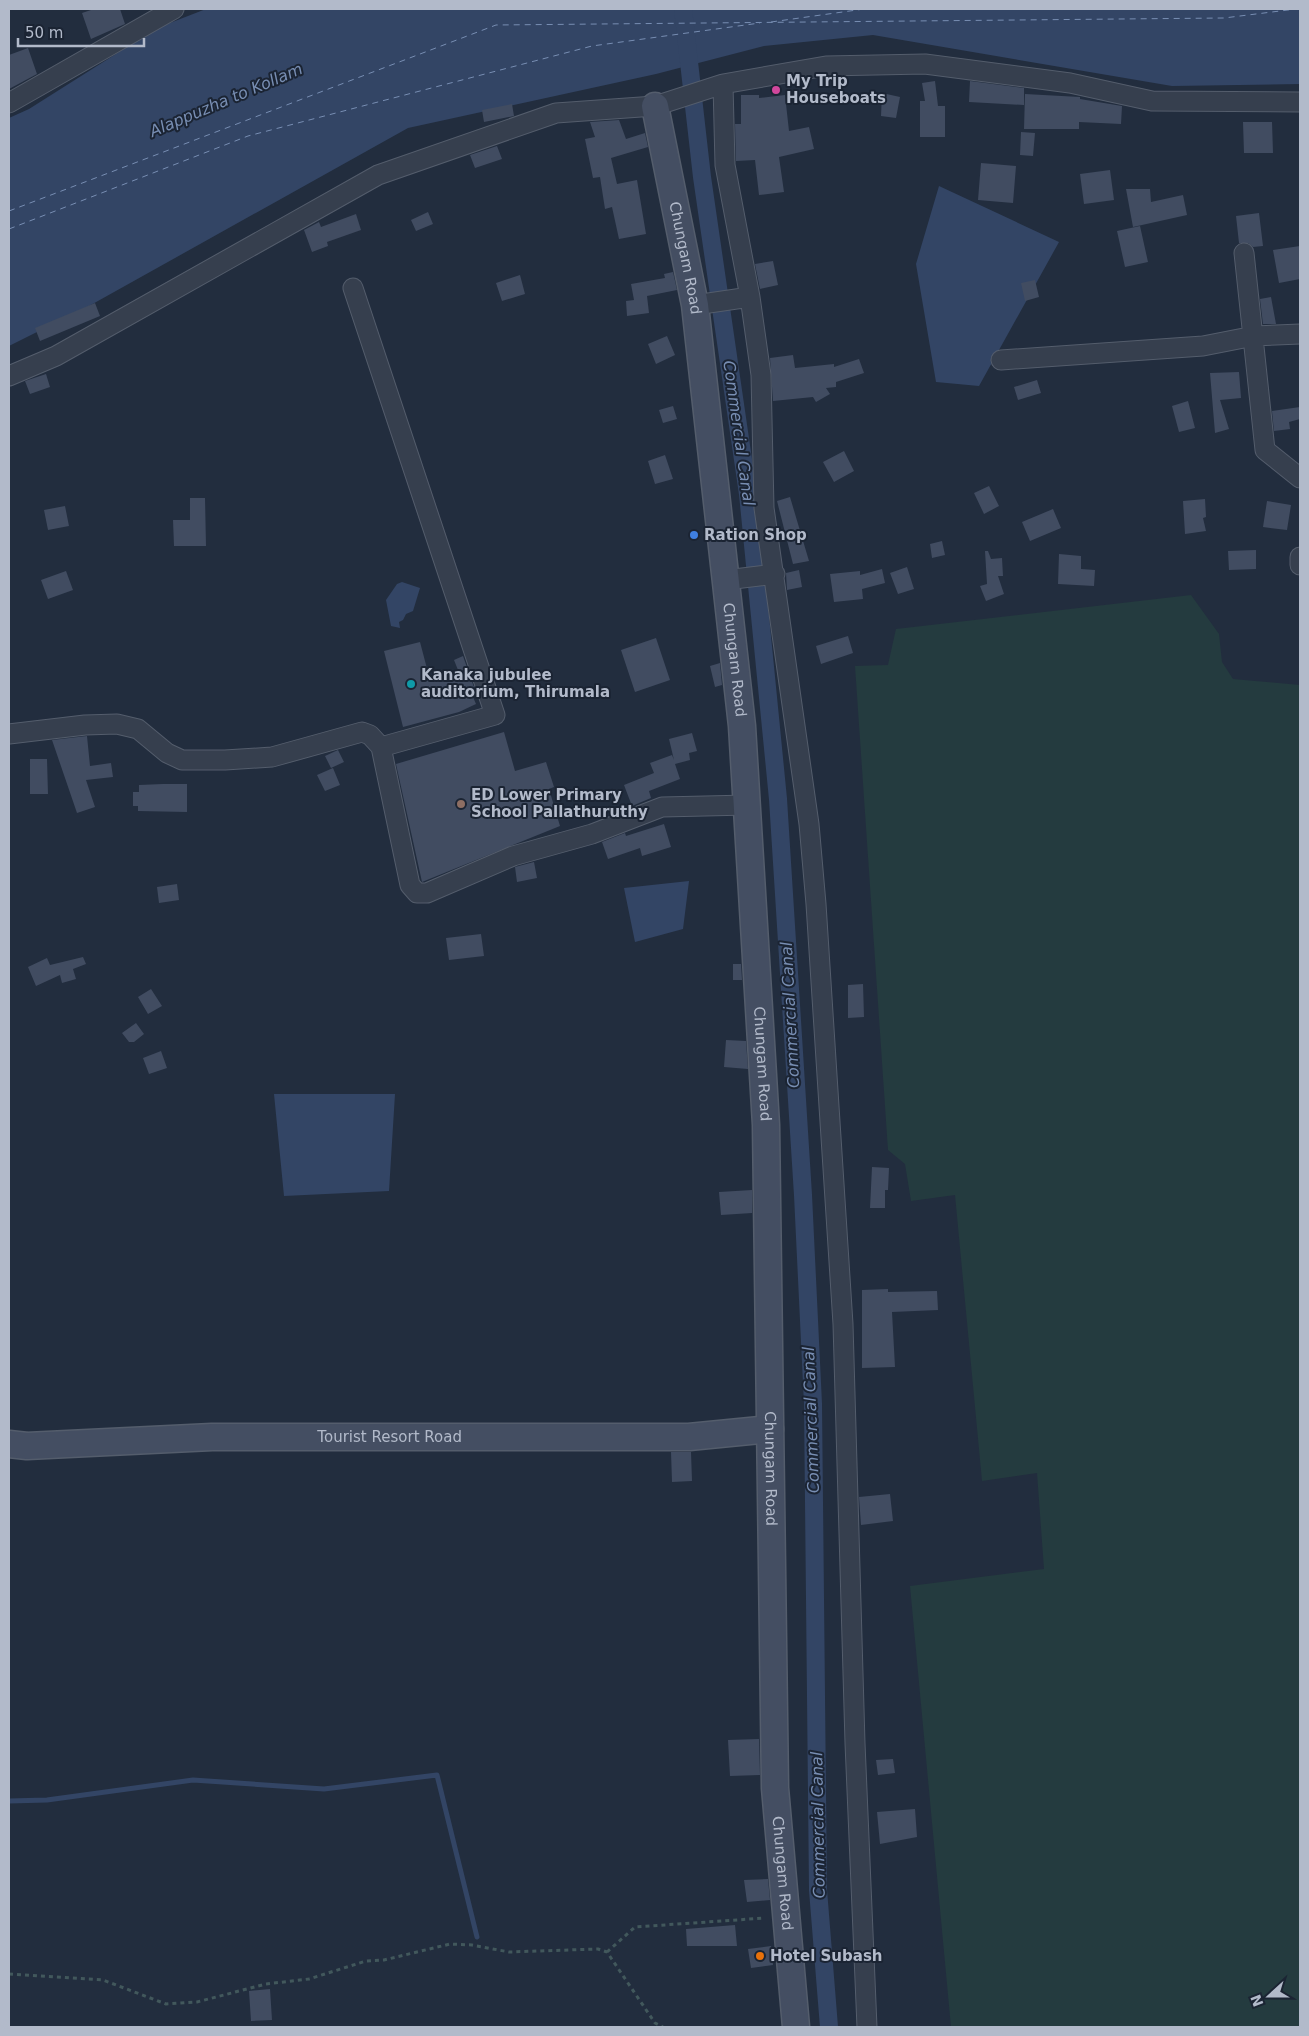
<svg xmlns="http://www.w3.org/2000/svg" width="1309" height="2036" font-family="'DejaVu Sans',sans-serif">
	<rect width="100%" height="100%" fill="#222d3e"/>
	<path fill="#243b3f" d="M1191,595l28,39 3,28 11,17 67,6v1342h-349l-41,-441 134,-17 -7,-96 -55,8 -27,-286 -44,6 -6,-37 -17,-14 -33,-484 33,-1 8,-36z"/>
	<path fill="#334565" d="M206,9h1094v75l-128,2 -299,-51 -109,11 -108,28 -248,54 -319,178 -80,40v-228l20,-9 128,-81z
		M939,186l120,56 -80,144 -43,-4 -20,-118z
		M402,582l18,6 -7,23 -7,3 -3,6 -4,2 1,6 -9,-2 -5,-26 11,-16z
		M689,881l-6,48 -48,13 -11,-54z
		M274,1094h121l-6,97 -105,5z"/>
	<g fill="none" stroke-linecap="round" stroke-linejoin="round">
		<path stroke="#334565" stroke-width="5" d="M9,1801l38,-1 146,-20 131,9 113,-14 40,162"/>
		<path stroke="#334565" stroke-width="18" d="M683,9l19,168 46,317 30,305 25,396 10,209 5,486 11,137"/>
		<path stroke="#788eb3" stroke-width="1" stroke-dasharray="6 5" stroke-linecap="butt" d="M771,22l93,-13
			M9,211l487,-186 728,-7 72,-9
			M9,229l239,-93 344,-90 168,-23"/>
	</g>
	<path fill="#414c61" d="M94,9h26l5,15 -34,15 -9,-26z
		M28,48l9,26 -28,15v-34z
		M935,81l3,25h7v31h-25v-36h5l-3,-18z
		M970,81l54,7v17l-55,-3z
		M882,93l18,4 -4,21 -15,-2z
		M1025,94l55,3v2l42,7 -1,18 -42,-2v7h-55z
		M741,95h18v3l26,-3 4,36 20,-4 5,22 -35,8 5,35 -25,3 -4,-35 -19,1 -1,-37h6z
		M512,104l2,12 -30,6 -2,-12z
		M619,120l7,19 19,-6 3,14 -37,11 6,26 20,-4 9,54 -27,5 -7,-32 -7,2 -5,-32 -7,1 -8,-39 10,-2 -5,-15z
		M1243,122h29l1,31h-29z
		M1021,132l14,1 -2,23 -13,-1z
		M497,146l5,13 -27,9 -5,-13z
		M981,163l35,3 -3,37 -35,-3z
		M1110,170l4,30 -30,4 -4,-30z
		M1126,189h24l1,13 32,-7 4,20 -54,12z
		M428,212l5,12 -17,7 -5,-11z
		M1259,213l4,33 -10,1 -5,-4h-9l-3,-27z
		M356,214l5,16 -34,12 1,4 -16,6 -8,-22 15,-8 2,5z
		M1140,226l8,36 -23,5 -8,-36z
		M1300,246v33l-21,4 -6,-33z
		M773,261l5,24 -18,4 -5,-25z
		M673,272l4,18 -30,6 2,17 -22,3 -1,-15 8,-1 -3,-16 34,-6 -1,-4z
		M520,275l5,19 -23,7 -6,-18z
		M1035,280l4,17 -14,4 -4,-18z
		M1271,297l5,27h-13l-3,-25z
		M95,303l5,13 -60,25 -5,-13z
		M667,336l8,19 -19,9 -8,-20z
		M793,355l2,13 39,-4v3l25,-8 5,14 -28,9v5l-10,1 4,6 -14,8 -3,-5 -40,4 -3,-43z
		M1239,372l2,26 -21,2 9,29 -14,4 -5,-60z
		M46,374l4,13 -20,7 -5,-13z
		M1037,380l4,13 -23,7 -4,-13z
		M1188,401l7,27 -16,4 -7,-26z
		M673,406l4,13 -14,4 -4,-13z
		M1300,407v12l-11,3 1,7 -16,2 -2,-20z
		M844,451l10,20 -20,11 -11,-20z
		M665,455l8,24 -18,5 -7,-23z
		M989,486l10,20 -15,8 -10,-21z
		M790,497l19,64 -16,3 -16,-63z
		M190,498h15l1,48h-32l-1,-26h17z
		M1205,499l1,18 -3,1 3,13 -21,3 -2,-33z
		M1267,501l24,4 -4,25 -24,-3z
		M65,506l4,20 -21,4 -4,-20z
		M1053,509l8,19 -31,13 -8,-19z
		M942,541l3,14 -13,3 -2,-14z
		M1256,550v19l-27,1 -1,-19z
		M985,551h3l3,8 11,-1 1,18h-5l6,18 -18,7 -6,-15 7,-2z
		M1059,554l22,2v13l14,1 -1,16 -36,-2z
		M907,567l7,22 -16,5 -8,-21z
		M882,569l3,14 -23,6 1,10 -29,3 -4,-28 30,-3v4z
		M799,570l3,17 -15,3 -1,-17z
		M66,571l7,19 -25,9 -7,-19z
		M848,636l5,17 -32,11 -5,-18z
		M656,638l14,42 -35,12 -14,-42z
		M420,642l10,38 28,-10 -4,-10 9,-4 14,40 -4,1 3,7 -17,8 -56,15 -19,-76z
		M720,663l2,22 -7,2 -5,-21z
		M504,732l11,39 31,-9 8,25 -5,2 11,37 -138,56 -26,-118z
		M692,733l5,18 -8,2 1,7 -15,4 5,15 -31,12 2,7 -19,8 -8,-21 30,-12 -4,-10 22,-8 2,5 -5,-21z
		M87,736l3,30 21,-3 2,14 -27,3 9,27 -18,6 -25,-73z
		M338,750l6,12 -13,6 -6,-12z
		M30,759h17l1,35h-18z
		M333,768l7,17 -15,6 -8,-16z
		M163,784h24v28l-49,-1v-5h-5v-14h6v-7z
		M664,824l7,23 -29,9 -2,-8 -32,11 -6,-17 23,-9 1,3z
		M534,862l3,16 -20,4 -2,-15z
		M177,884l2,16 -20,3 -2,-16z
		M481,934l3,22 -35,4 -3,-22z
		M83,957l3,7 -13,5 3,10 -14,4 -2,-8 -24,11 -8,-19 19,-9 3,7z
		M733,964h8l1,16h-9z
		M863,984l1,33 -16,1v-33z
		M151,989l11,17 -14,8 -10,-17z
		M136,1023l8,11 -10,8h-5l-7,-9z
		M726,1040l20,1 2,28 -24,-2z
		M161,1051l6,17 -18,6 -6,-16z
		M872,1167l17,1 -1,22h-3v18h-15z
		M752,1190v23l-31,2 -2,-23z
		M888,1289v3l49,-1 1,19 -46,2 3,55 -33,1v-78z
		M671,1452h20l1,29 -20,1z
		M890,1494l3,27 -32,4 -2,-28z
		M759,1739l1,36 -30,1 -2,-36z
		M893,1759l2,14 -17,2 -2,-15z
		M915,1809l2,28 -37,7 -3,-32z
		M768,1879l2,21 -23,2 -3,-22z
		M735,1925l2,21h-50l-1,-17z
		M771,1946l2,19 -22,3 -3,-19z
		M270,1989l2,31 -21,1 -2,-30z"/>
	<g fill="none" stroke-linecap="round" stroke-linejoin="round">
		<g stroke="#545d6c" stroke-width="21">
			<path id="street" d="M723,84l2,81 25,132 11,78 3,133 45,316 7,80 27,420 12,419 12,284
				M9,103l165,-94
				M1244,253l21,197 35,28
				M353,288l142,427 -114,32
				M695,305l55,-8
				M1001,360l202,-14 51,-10 46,-2
				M9,376l47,-20 322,-181 178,-62 99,-7 68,-22 103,-18 99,-2 145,19 82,18 148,1
				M1300,565v-8
				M726,580l49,-6
				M9,734l76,-9 32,-1 21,5 29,24 15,7h43l47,-3 90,-25 8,3 11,12 29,138 7,8h10l86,-37 79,-22 70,-27 86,-2"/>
		</g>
		<g stroke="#545d6c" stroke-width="29">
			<g id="secondary">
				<path id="s1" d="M655,106l40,199 47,421 24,399 9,663 21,239"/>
				<path id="s2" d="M9,1444l18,2 185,-9h477l81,-8"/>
			</g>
		</g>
		<path stroke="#42585c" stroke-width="3" stroke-dasharray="4 4" stroke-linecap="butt" d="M607,1952l28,-25 130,-9
			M9,1974l94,6 63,24 31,-2 69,-18 43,-5 57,-18 18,-1 66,-16 22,1 37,7 89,-3 9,3 48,71 8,4"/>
		<use href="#street" stroke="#363f4e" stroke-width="19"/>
		<use href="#secondary" stroke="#444e62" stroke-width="26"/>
	</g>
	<circle fill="#d1479c" stroke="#1b2433" stroke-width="2" cx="776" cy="90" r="5"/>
	<circle fill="#3f7fe0" stroke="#1b2433" stroke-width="2" cx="694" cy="535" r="5"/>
	<circle fill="#0f9aa8" stroke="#1b2433" stroke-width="2" cx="411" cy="684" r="5"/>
	<circle fill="#8d6e63" stroke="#1b2433" stroke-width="2" cx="461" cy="804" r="5"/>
	<circle fill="#e8710a" stroke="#1b2433" stroke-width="2" cx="760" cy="1956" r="5"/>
	<g text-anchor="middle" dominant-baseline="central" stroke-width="4" stroke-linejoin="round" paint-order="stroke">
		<g font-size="15" font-weight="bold" fill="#b2baca" stroke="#1b2433" text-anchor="start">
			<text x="786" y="81">My Trip<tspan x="786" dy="17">Houseboats</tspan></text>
			<text x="704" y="535">Ration Shop</text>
			<text x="421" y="675">Kanaka jubulee<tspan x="421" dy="17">auditorium, Thirumala</tspan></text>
			<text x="471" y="795">ED Lower Primary<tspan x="471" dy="17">School Pallathuruthy</tspan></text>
			<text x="770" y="1956">Hotel Subash</text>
		</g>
		<g font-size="15" fill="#b2baca" stroke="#1b2433">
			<text stroke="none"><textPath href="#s1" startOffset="155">Chungam Road</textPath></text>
			<text stroke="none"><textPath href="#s1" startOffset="560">Chungam Road</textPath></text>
			<text stroke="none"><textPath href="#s1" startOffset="965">Chungam Road</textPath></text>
			<text stroke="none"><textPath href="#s2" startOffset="381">Tourist Resort Road</textPath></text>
			<text stroke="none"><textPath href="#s1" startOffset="1370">Chungam Road</textPath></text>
			<text stroke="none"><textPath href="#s1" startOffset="1775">Chungam Road</textPath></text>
		</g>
		<g font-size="16" font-style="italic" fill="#788eb3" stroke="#1b2433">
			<text transform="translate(226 100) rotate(-23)">Alappuzha to Kollam</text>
			<text transform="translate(739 433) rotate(82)">Commercial Canal</text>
			<text transform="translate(790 1015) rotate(-93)">Commercial Canal</text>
			<text transform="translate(811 1420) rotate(-92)">Commercial Canal</text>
			<text transform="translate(818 1825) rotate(-91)">Commercial Canal</text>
		</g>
	</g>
	<rect width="1309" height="2036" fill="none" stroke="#b2baca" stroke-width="20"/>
	<g transform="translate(1269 1996) rotate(249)" stroke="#1b2433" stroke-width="4" paint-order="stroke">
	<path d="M0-4L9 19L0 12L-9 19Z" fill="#b2baca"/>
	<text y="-8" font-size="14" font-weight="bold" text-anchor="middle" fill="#b2baca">N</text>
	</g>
	<path d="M18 38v8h126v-8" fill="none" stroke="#b2baca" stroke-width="2.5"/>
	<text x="25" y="38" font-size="15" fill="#b2baca" stroke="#1b2433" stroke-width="4" paint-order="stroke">50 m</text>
</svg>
